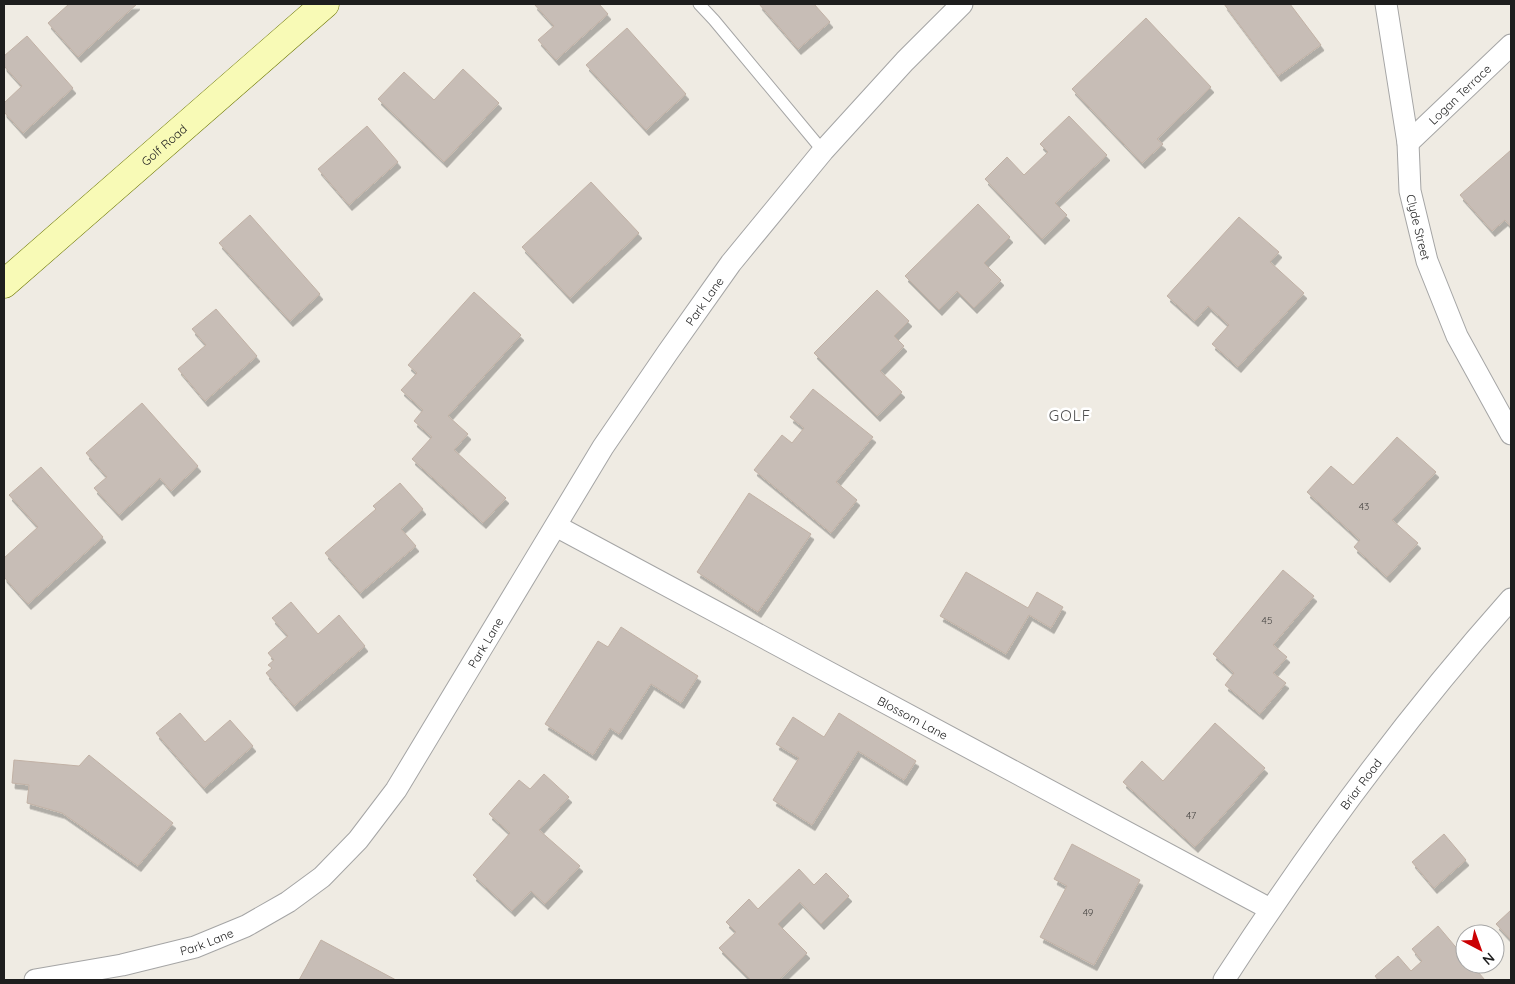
<svg xmlns="http://www.w3.org/2000/svg" width="1515" height="984" font-family="Quicksand,sans-serif">
	<defs>
		<filter id="shadow"><feDropShadow dx="3" dy="5.5" stdDeviation="0" flood-color="#0004"/></filter>
	</defs>
	<rect width="100%" height="100%" fill="#efebe3"/>
	<path fill="#c7bdb6" stroke="#c1b1a5" filter="url(#shadow)" d="M69,4h68l-59,53 -30,-34z
		M534,4h65l9,10 -52,46 -18,-20 16,-14z
		M759,4h55l16,18 -32,27z
		M1224,4h66l31,41 -43,31z
		M1146,18l65,69 -54,52 6,5 -21,19 -70,-74z
		M627,28l59,66 -40,36 -60,-65z
		M27,36l46,52 -50,45 -19,-21v-9l18,-17 -18,-20v-10z
		M463,69l36,34 -55,59 -66,-63 26,-27 30,28z
		M1069,116l38,39 -52,48 12,12 -25,24 -57,-60 22,-22 17,18 24,-23 -8,-8z
		M367,126l31,36 -49,43 -31,-36z
		M1511,150v77l-6,-7 -13,11 -32,-36z
		M591,182l48,51 -69,65 -48,-51z
		M978,204l32,33 -26,26 17,17 -27,28 -17,-17 -18,19 -34,-34z
		M250,215l70,79 -30,27 -71,-78z
		M1239,217l40,35 -9,10 34,31 -66,74 -26,-23 17,-19 -21,-19 -13,15 -28,-25z
		M877,290l32,31 -15,15 10,10 -24,25 22,21 -25,24 -63,-63z
		M474,292l47,43 -73,81 20,18 -14,16 52,48 -23,25 -71,-64 20,-22 -18,-16 9,-11 -22,-20 16,-17 -9,-8z
		M216,309l41,47 -52,45 -27,-32 28,-24 -14,-16z
		M813,389l60,48 -37,45 21,18 -26,33 -77,-63 28,-35 10,8 12,-15 -14,-11z
		M142,403l56,63 -27,25 -11,-13 -41,37 -25,-27 13,-11 -21,-24z
		M1397,437l39,35 -44,48 26,23 -31,34 -33,-30 6,-7 -53,-48 24,-26 22,19z
		M41,467l62,70 -75,67 -24,-27v-19l34,-31 -29,-32z
		M400,483l23,26 -22,20 15,17 -56,47 -35,-40 51,-44 -3,-3z
		M749,493l62,41 -53,78 -61,-40z
		M1283,570l31,26 -41,49 14,12 -14,16 13,10 -26,31 -35,-29 9,-12 -21,-19z
		M966,572l62,36 9,-16 26,15 -12,21 -22,-13 -23,39 -66,-38z
		M291,602l27,32 21,-19 26,31 -71,60 -28,-33 6,-5 -4,-3 6,-5 -6,-7 20,-17 -16,-18z
		M621,627l77,49 -17,27 -30,-19 -32,50 -9,-6 -17,27 -48,-31 53,-83 10,6z
		M180,713l25,29 25,-22 23,26 -49,42 -48,-55z
		M839,713l77,48 -12,19 -46,-29 -46,74 -39,-25 26,-42 -23,-14 17,-27 31,20z
		M1215,723l50,45 -70,79 -72,-65 19,-21 21,20z
		M89,755l84,68 -35,43 -76,-53 -35,-10 2,-18 -17,-2 2,-23 65,6z
		M544,774l25,23 -30,33 41,36 -35,38 -14,-13 -19,20 -39,-36 37,-42 -21,-19 30,-34 11,9z
		M1444,834l22,26 -32,28 -22,-26z
		M1072,844l68,36 -46,85 -54,-28 27,-51 -13,-7z
		M799,869l15,16 12,-12 23,23 -28,28 -21,-22 -22,22 29,29 -28,27h-28l-32,-32 17,-16 -10,-10 23,-23 9,10z
		M1511,910v30l-15,-16z
		M1438,926l27,32v6h6l14,16h-107l-3,-4 23,-20 13,15 11,-10 -10,-12z
		M321,940l75,40h-97z"/>
	<g fill="none" stroke-linecap="round" stroke-linejoin="round">
		<g stroke="#a5a5a5" stroke-width="13">
			<path id="lane" d="M699,4l15,16 109,131"/>
		</g>
		<g stroke="#a5a5a5" stroke-width="23">
			<g id="street">
				<path id="s1" d="M1386,4l22,139 2,48 17,70 30,75 54,98"/>
				<path id="s2" d="M1408,143l103,-98"/>
				<path id="s3" d="M556,526l714,383"/>
				<path id="s4" d="M35,980l87,-15 73,-18 51,-21 42,-24 34,-25 36,-37 38,-50 207,-343 65,-95 63,-89 92,-112 82,-90 57,-57"/>
				<path id="s5" d="M1224,980c87,-134 181,-262 287,-381"/>
			</g>
		</g>
		<g stroke="#6c7603" stroke-width="29">
			<g id="secondary">
				<path id="s6" d="M4,284l321,-280"/>
			</g>
		</g>
		<use href="#lane" stroke="#fff" stroke-width="11"/>
		<use href="#street" stroke="#fff" stroke-width="21"/>
		<use href="#secondary" stroke="#f8fab6" stroke-width="28"/>
	</g>
	<g text-anchor="middle" dominant-baseline="central" stroke-width="5" stroke-linejoin="round" paint-order="stroke">
		<g font-size="10" fill="#484644">
			<text x="1364" y="506">43</text>
			<text x="1267" y="620">45</text>
			<text x="1191" y="815">47</text>
			<text x="1088" y="912">49</text>
		</g>
		<g font-size="12" fill="#1e1e1e" stroke="#fff">
			<text stroke="none"><textPath href="#s2" startOffset="71">Logan Terrace</textPath></text>
			<text stroke="none"><textPath href="#s6" startOffset="212">Golf Road</textPath></text>
			<text stroke="none"><textPath href="#s1" startOffset="226">Clyde Street</textPath></text>
			<text stroke="none"><textPath href="#s4" startOffset="1002">Park Lane</textPath></text>
			<text stroke="none"><textPath href="#s4" startOffset="596">Park Lane</textPath></text>
			<text stroke="none"><textPath href="#s3" startOffset="405">Blossom Lane</textPath></text>
			<text stroke="none"><textPath href="#s5" startOffset="239">Briar Road</textPath></text>
			<text stroke="none"><textPath href="#s4" startOffset="176">Park Lane</textPath></text>
		</g>
		<g font-size="15" letter-spacing="1" fill="#515151" stroke="#fff">
			<text x="1070" y="415">GOLF</text>
		</g>
	</g>
	<rect width="1515" height="984" fill="none" stroke="#1e1e1e" stroke-width="10"/>
	<g transform="translate(1480 949) rotate(139)"><circle r="24" fill="#ffffff" stroke="#a5a5a5"/>
	<path d="M0-4L9 19L0 12L-9 19Z" fill="#cb0003"/>
	<text y="-8" font-size="14" font-weight="bold" text-anchor="middle" fill="#1e1e1e">N</text>
	</g>
</svg>
